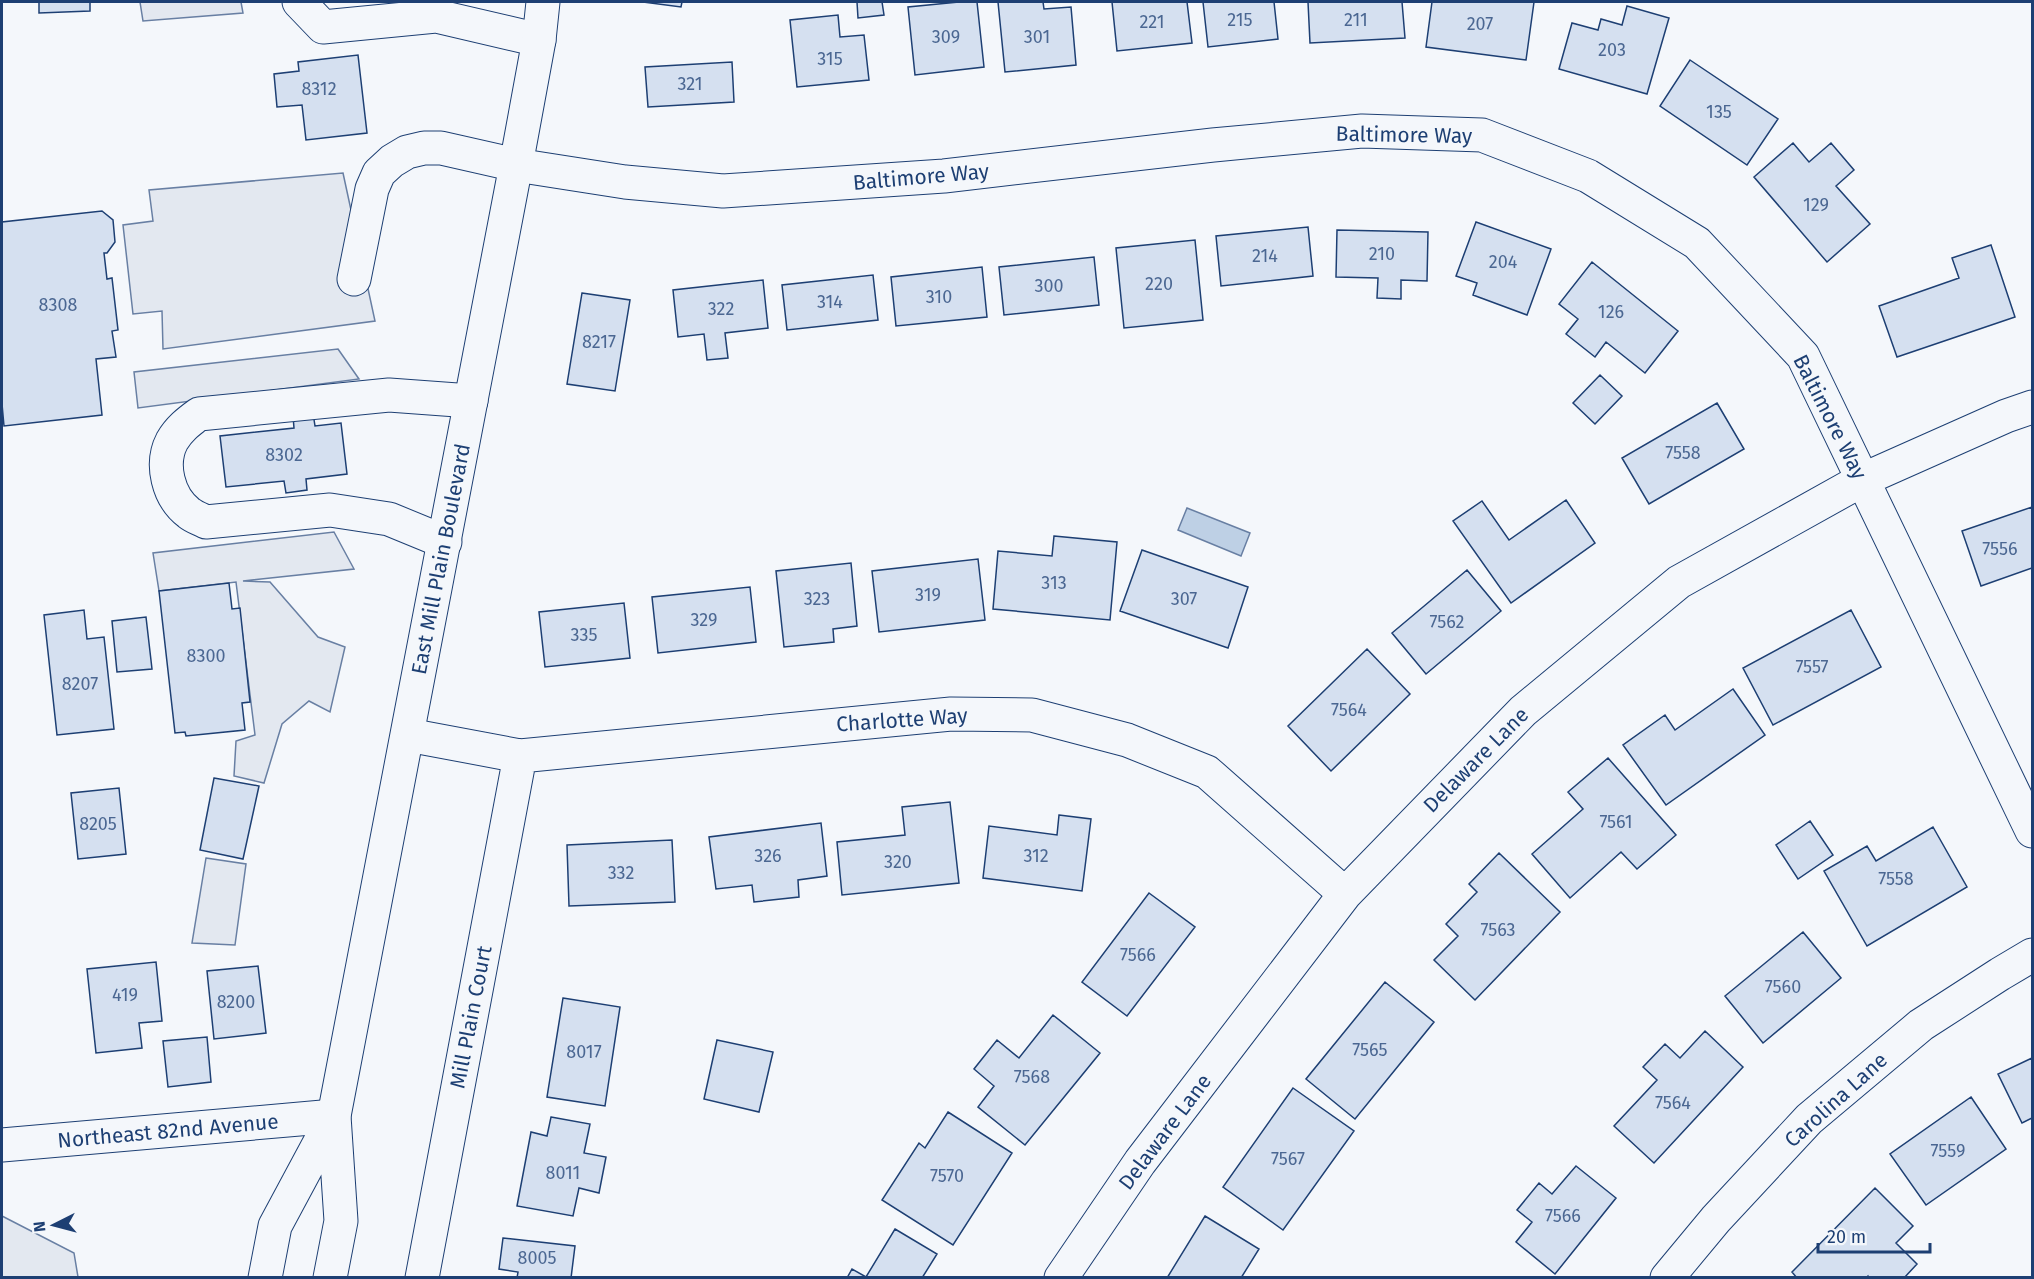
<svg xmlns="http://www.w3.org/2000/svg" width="2034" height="1279" font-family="'Fira Sans',sans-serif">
	<rect width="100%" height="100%" fill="#f4f7fb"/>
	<path fill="#e3e8f0" stroke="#687fa3" stroke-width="1.5" d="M140,2h101l2,11 -100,8z
		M343,173l32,148 -212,28 -1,-38 -29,3 -10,-89 30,-4 -4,-31z
		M338,349l21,30 -221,29 -4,-36z
		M334,532l20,37 -111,12 27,1 48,55 27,10 -15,65 -21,-11 -27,23 -18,59 -30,-7 2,-35 19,-6 -19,-153 -77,9 -6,-38z
		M206,858l40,6 -11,81 -43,-2z
		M2,1216l72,37 4,24h-76z"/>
	<path fill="#bed0e5" stroke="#687fa3" stroke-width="1.5" d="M1187,508l63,25 -9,23 -63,-26z"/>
	<path fill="#d5e0f0" stroke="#1d3f73" stroke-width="1.5" d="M39,2h51v9l-51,2z
		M643,2h39l-1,5z
		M857,2h25l2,13 -26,3z
		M959,2h18l7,65 -69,8 -7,-68z
		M998,2h45l1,7 27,-2 5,58 -71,7z
		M1112,2h75l5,41 -75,8z
		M1203,2h71l4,37 -70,8z
		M1308,2h94l3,36 -95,5z
		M1432,2h102l-8,58 -100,-13z
		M1627,6l42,12 -22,76 -88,-25 13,-46 26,7 3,-11 21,6z
		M838,15l2,22 24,-2 5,45 -72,7 -7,-67z
		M358,55l9,78 -61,7 -4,-35 -25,2 -3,-33 25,-3 -1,-9z
		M1690,60l88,59 -31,46 -87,-59z
		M732,62l2,40 -86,5 -3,-40z
		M1793,143l16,19 22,-19 23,27 -18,16 34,38 -43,38 -73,-85z
		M102,211l11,9 2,22 -8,11h-3l3,26 5,-1 6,52 -6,1 4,26 -20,2 6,56 -98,11 -2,-22v-182z
		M1476,222l75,27 -24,66 -54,-20 4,-12 -21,-7z
		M1308,227l5,49 -92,10 -5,-50z
		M1337,230l91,2 -1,49 -26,-1v19l-24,-1 1,-20 -42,-1z
		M1195,240l8,80 -79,8 -8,-80z
		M1991,245l24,72 -118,40 -18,-51 80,-28 -7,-20z
		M1094,257l5,48 -95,10 -5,-48z
		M1592,262l86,69 -33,42 -39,-31 -11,15 -29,-23 12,-15 -19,-15z
		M982,267l5,50 -91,9 -5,-49z
		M873,275l5,45 -91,10 -5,-45z
		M763,280l5,48 -43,5 3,25 -21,2 -3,-26 -26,3 -5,-47z
		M582,293l48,7 -15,91 -48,-7z
		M1600,375l22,21 -27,28 -22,-21z
		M1717,403l27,46 -95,55 -27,-46z
		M313,413l2,13 26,-3 6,51 -41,5 1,11 -21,3 -2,-12 -58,6 -6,-51 74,-8 -1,-12z
		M1566,500l29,43 -84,60 -58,-82 29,-20 27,39z
		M2032,507v61l-51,18 -19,-55z
		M1054,536l63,6 -7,78 -117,-11 5,-58 54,5z
		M1142,550l106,37 -20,61 -108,-37z
		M978,559l7,61 -106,12 -7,-61z
		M851,563l6,63 -24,3 1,13 -50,5 -8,-76z
		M1467,570l34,41 -75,63 -34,-41z
		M229,583l3,26 8,-1 10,94 -8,1 3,27 -59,6 -1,-4 -10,1 -16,-142z
		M750,587l6,55 -98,11 -6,-56z
		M624,603l6,55 -85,9 -6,-55z
		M84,610l3,29 17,-2 10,92 -57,6 -13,-120z
		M1851,610l30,57 -108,58 -30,-57z
		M146,617l6,52 -35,3 -5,-51z
		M1367,649l43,45 -79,77 -43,-45z
		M1733,689l32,46 -99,70 -43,-60 42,-30 10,15z
		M1608,758l68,77 -39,34 -16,-17 -51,46 -38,-44 51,-45 -15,-17z
		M214,778l45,8 -16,73 -43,-9z
		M119,788l7,66 -48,5 -7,-66z
		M950,802l9,81 -117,12 -5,-53 68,-7 -3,-28z
		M1059,815l32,4 -9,72 -99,-13 6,-52 68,9z
		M1810,821l23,34 -35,24 -22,-34z
		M821,823l6,53 -29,4 1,17 -45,5 -2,-17 -36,4 -7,-52z
		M1933,827l34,60 -100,59 -43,-75 43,-25 9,15z
		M672,840l3,62 -106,4 -2,-61z
		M1499,853l61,59 -85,88 -41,-40 24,-24 -12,-12 31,-32 -8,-8z
		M1149,893l46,34 -68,89 -45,-34z
		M1803,932l38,46 -78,65 -38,-47z
		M156,962l6,59 -23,2 3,25 -46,5 -9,-84z
		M258,966l8,67 -52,6 -7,-68z
		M1385,982l49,40 -79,97 -49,-40z
		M563,998l57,9 -15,99 -58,-9z
		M1053,1015l47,38 -75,92 -47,-38 16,-21 -20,-17 23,-29 22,18z
		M1705,1031l38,36 -89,96 -40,-37 43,-46 -14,-13 22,-23 15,14z
		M207,1037l4,45 -43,5 -5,-46z
		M717,1040l56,12 -14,60 -55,-13z
		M2032,1058v60l-10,5 -24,-49z
		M1293,1088l61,43 -71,99 -60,-43z
		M1971,1097l35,52 -80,56 -36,-51z
		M948,1112l64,41 -59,92 -71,-45 37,-57 6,5z
		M551,1117l39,7 -6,29 22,4 -7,36 -20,-5 -6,28 -56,-10 14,-74 16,4z
		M1576,1166l40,32 -61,76 -39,-32 16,-20 -15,-12 22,-27 13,11z
		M1875,1188l38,38 -17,17 21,21 -13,14h-35l-1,-2 -2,2h-69l-5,-6z
		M1205,1216l54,33 -18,29h-74z
		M895,1229l42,25 -15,24h-75l5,-9 14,8z
		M503,1238l72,8 -4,32h-54l1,-6 -19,-3z"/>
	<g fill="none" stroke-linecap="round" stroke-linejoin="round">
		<g stroke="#1d3f73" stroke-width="35">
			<path id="minor" d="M299,2l24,25 113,-11 103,24
				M354,279l18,-90 7,-16 13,-12 15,-9 17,-4h17l75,17 109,17 98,9 221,-15 269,-31 149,-14 120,4 106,41 109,67 106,113 229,475
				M445,542l-56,-23 -59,-9 -124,12c-6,-3 -12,-5 -17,-9 -21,-16 -29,-49 -17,-72 7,-12 16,-19 27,-27l190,-19 82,6
				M408,735l112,21 431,-42 81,1 95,25 80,32 138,122
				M2,1145l332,-29
				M422,1278l98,-522
				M1061,1278l79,-116 205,-268 178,-183 156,-129 183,-102 144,-64 26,-9
				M1667,1278l49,-59 93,-100 112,-94 79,-51 32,-19"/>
		</g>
		<g stroke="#1d3f73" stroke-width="35">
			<path id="major" d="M265,1278l10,-52 59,-110
				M330,1278l11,-57 -7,-105 182,-951 23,-125 4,-38"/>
		</g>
		<use href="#minor" stroke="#f4f7fb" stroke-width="33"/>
		<use href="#major" stroke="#f4f7fb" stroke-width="33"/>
	</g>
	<g text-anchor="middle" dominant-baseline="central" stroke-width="4.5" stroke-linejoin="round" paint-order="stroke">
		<g font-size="18" fill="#4b6792">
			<text x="1240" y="20">215</text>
			<text x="1356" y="20">211</text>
			<text x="1152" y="22">221</text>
			<text x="1480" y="24">207</text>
			<text x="946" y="37">309</text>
			<text x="1037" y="37">301</text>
			<text x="1612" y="50">203</text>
			<text x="830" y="59">315</text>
			<text x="690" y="84">321</text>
			<text x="319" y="89">8312</text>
			<text x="1719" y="112">135</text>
			<text x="1816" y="205">129</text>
			<text x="1382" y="254">210</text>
			<text x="1265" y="256">214</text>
			<text x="1503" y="262">204</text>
			<text x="1159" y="284">220</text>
			<text x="1049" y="286">300</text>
			<text x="939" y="297">310</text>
			<text x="830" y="302">314</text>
			<text x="58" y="305">8308</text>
			<text x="721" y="309">322</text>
			<text x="1611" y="312">126</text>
			<text x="599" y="342">8217</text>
			<text x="1683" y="453">7558</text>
			<text x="284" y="455">8302</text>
			<text x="2000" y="549">7556</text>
			<text x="1054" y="583">313</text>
			<text x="928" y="595">319</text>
			<text x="817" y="599">323</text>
			<text x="1184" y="599">307</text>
			<text x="704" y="620">329</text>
			<text x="1447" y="622">7562</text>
			<text x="584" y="635">335</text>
			<text x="206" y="656">8300</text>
			<text x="1812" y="667">7557</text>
			<text x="80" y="684">8207</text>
			<text x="1349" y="710">7564</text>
			<text x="1616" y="822">7561</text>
			<text x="98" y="824">8205</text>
			<text x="768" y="856">326</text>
			<text x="1036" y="856">312</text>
			<text x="898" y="862">320</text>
			<text x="621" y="873">332</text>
			<text x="1896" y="879">7558</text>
			<text x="1498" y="930">7563</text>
			<text x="1138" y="955">7566</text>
			<text x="1783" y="987">7560</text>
			<text x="125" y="995">419</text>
			<text x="236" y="1002">8200</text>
			<text x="1370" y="1050">7565</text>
			<text x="584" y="1052">8017</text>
			<text x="1032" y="1077">7568</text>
			<text x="1673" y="1103">7564</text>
			<text x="1948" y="1151">7559</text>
			<text x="1288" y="1159">7567</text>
			<text x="563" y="1173">8011</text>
			<text x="947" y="1176">7570</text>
			<text x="1563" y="1216">7566</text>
			<text x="537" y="1258">8005</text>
		</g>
		<g font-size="21" fill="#1d3f73" stroke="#f4f7fb">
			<text transform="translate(1404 135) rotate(1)">Baltimore Way</text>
			<text transform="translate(921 177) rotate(-5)">Baltimore Way</text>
			<text transform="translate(1830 417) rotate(63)">Baltimore Way</text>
			<text transform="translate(441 559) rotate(-79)">East Mill Plain Boulevard</text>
			<text transform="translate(902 720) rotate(-4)">Charlotte Way</text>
			<text transform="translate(1476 760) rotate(-45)">Delaware Lane</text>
			<text transform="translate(471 1017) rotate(-79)">Mill Plain Court</text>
			<text transform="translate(1836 1100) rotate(-42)">Carolina Lane</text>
			<text transform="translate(168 1131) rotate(-5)">Northeast 82nd Avenue</text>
			<text transform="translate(1165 1132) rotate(-53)">Delaware Lane</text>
		</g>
	</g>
	<rect width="2034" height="1279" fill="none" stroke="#1d3f73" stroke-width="6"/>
	<g transform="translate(54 1225) rotate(264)" stroke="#f4f7fb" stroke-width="4.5" paint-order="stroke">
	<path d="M0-4.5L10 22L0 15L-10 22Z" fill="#1d3f73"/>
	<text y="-9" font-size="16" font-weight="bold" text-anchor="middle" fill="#1d3f73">N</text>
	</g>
	<path d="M1818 1243v9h112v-9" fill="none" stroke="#1d3f73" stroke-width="3"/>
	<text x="1827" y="1243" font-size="18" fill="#1d3f73" stroke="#f4f7fb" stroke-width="4.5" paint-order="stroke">20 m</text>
</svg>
